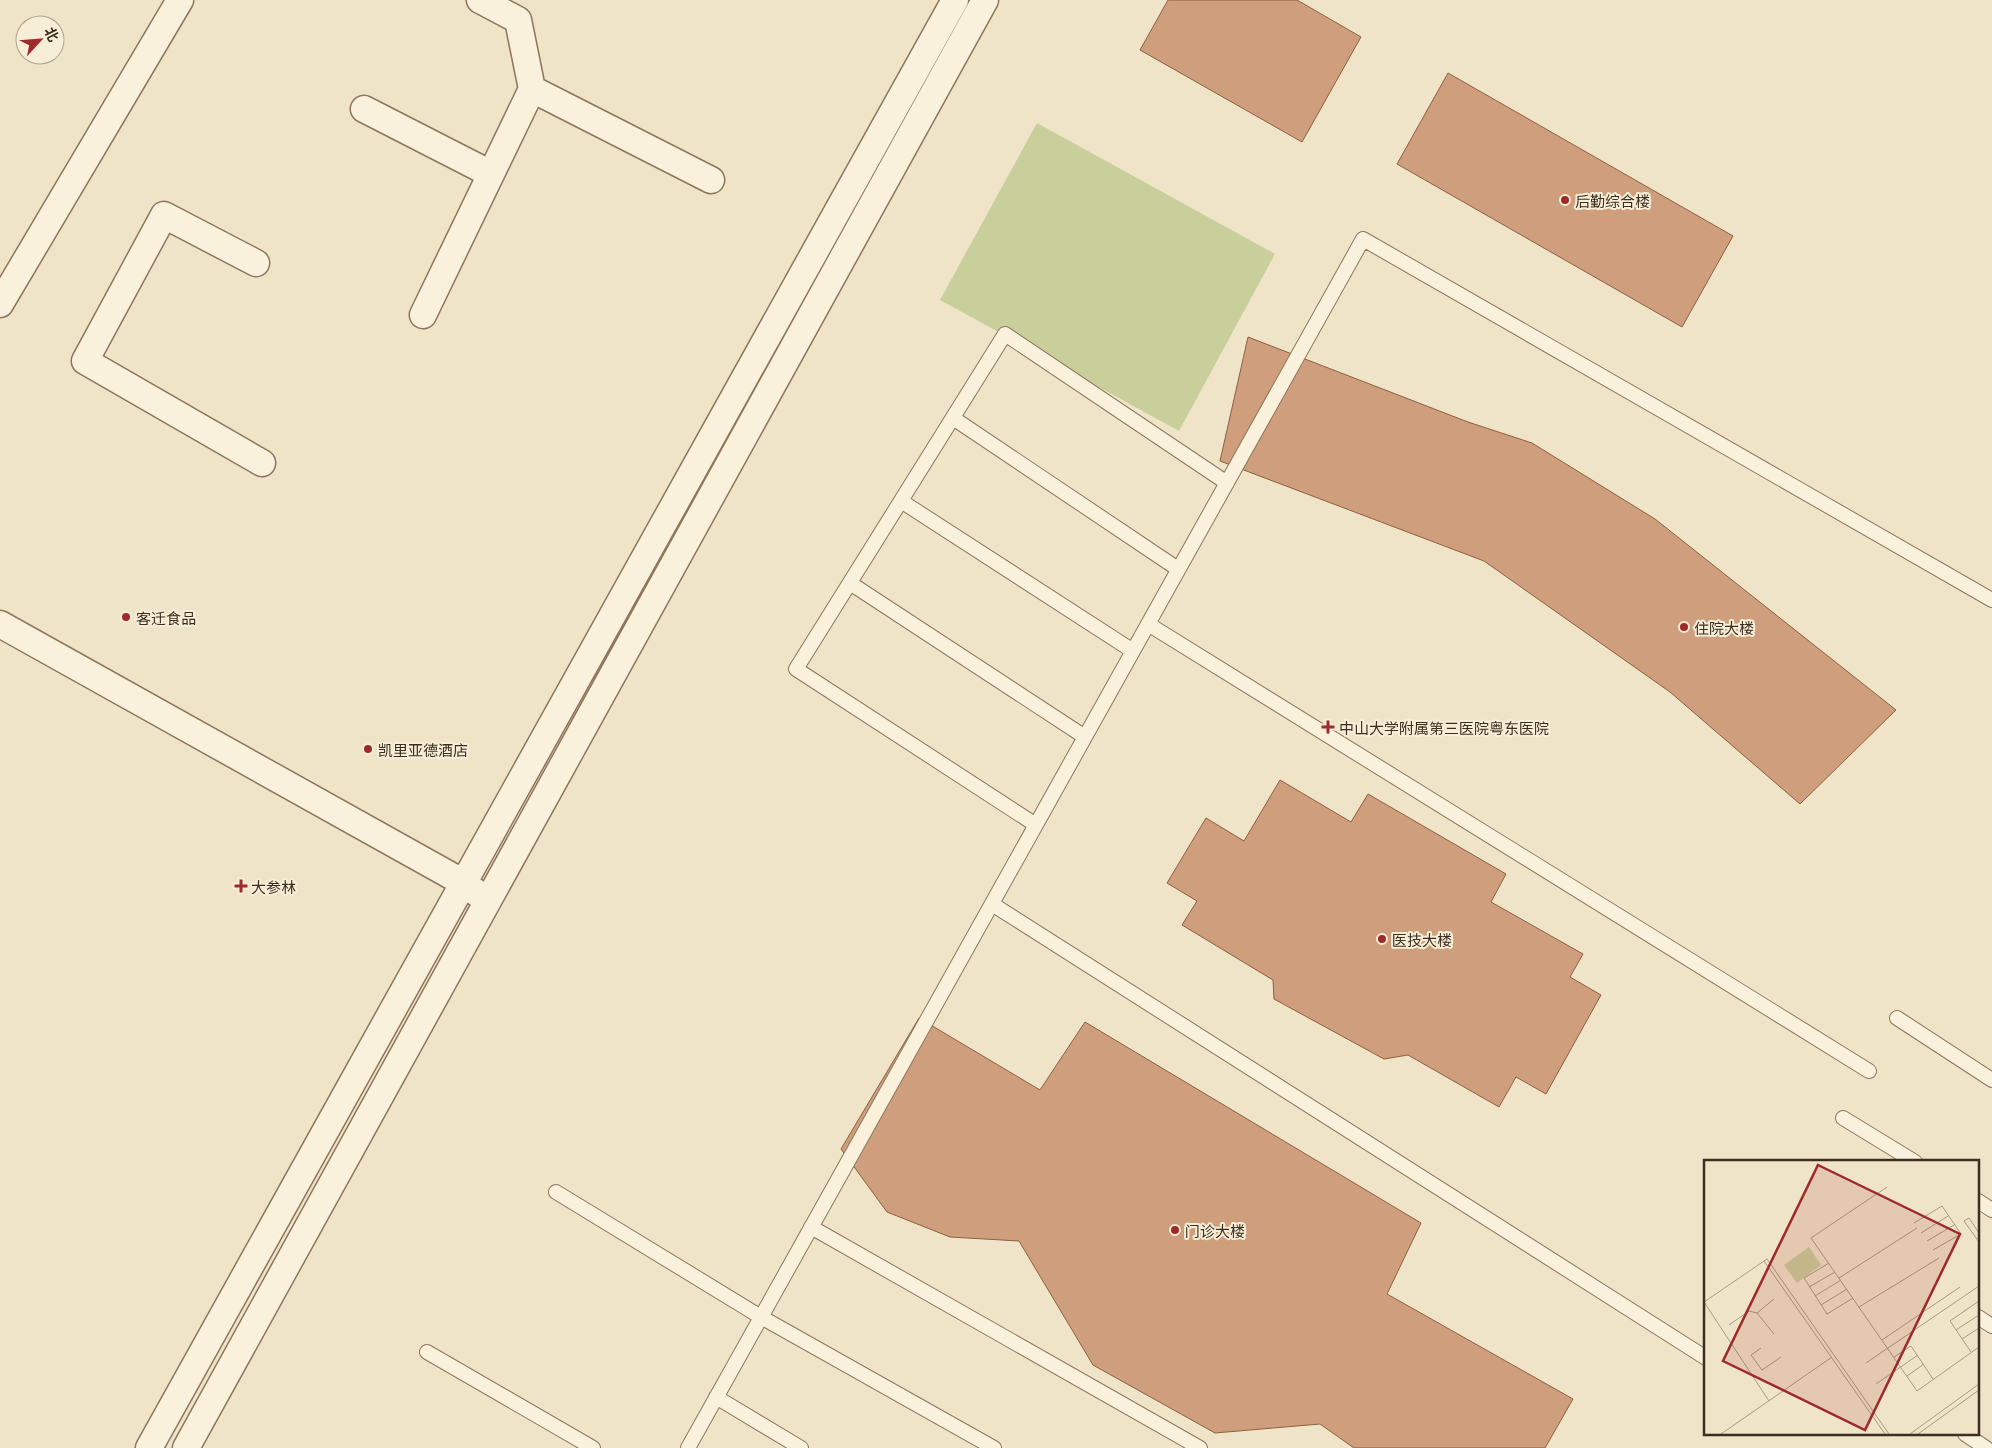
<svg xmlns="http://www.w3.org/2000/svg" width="1992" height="1448" font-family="Georgia,'Noto Sans SC',serif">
	<rect width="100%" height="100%" fill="#f0e4c8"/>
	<path fill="#c9cf9b" d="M1037,123l238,131 -96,177 -239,-131z"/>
	<path fill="#cf9f7d" stroke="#8d5f41" d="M1168,0h129l64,37 -59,105 -162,-92z
		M1448,73l285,163 -51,91 -285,-163z
		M1248,337l220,85 64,21 123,76 241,191 -96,94 -130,-112 -186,-131 -264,-100z
		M1280,780l71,42 17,-28 138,80 -15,28 92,52 -13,23 31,18 -55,99 -30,-17 -17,30 -91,-52 -24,4 -110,-60 -1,-19 -91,-55 15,-24 -30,-18 39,-65 38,23z
		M919,1018l121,72 45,-68 336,201 -34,71 186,105 -28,49h-191l-34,-24 -105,9 -122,-68 -74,-124 -69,-4 -63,-25 -46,-63z"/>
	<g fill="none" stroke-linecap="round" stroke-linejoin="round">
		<g stroke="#8d765c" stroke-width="16">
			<path id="service" d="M953,418l225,151
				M901,501l232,150
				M850,583l235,154
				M1148,624l721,447
				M1036,825l-240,-156 209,-335 222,149
				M992,904l714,454
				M1897,1018l95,62
				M1843,1118l72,44
				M556,1192l205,125 233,131
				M1978,1201l14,9
				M811,1227l389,221
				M1978,1317l14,9
				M427,1352l166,96
				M716,1397l85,51
				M1965,1434l21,14
				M688,1448l675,-1209 629,361"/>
		</g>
		<g stroke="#8d765c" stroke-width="29">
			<path id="minor" d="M480,0l38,20 14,69 179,91
				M364,109l127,65
				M256,263l-92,-48 -79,146 177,102
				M0,304l180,-304
				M423,315l109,-226
				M0,624l464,259 14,11
				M149,1448l806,-1448
				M186,1448l799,-1448"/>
		</g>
		<use href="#service" stroke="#faf1dc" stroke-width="14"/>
		<use href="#minor" stroke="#faf1dc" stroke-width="26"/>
	</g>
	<g fill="#9e2a2b" stroke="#f7eed8" stroke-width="2">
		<circle cx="1565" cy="200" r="5"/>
		<circle cx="126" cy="617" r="5"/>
		<circle cx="1684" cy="627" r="5"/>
		<path d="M1325.5 719.5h5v5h5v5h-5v5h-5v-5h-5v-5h5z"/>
		<circle cx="368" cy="749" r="5"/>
		<path d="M238.5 878.5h5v5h5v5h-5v5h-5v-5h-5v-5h5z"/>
		<circle cx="1382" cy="939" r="5"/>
		<circle cx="1175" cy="1230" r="5"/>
	</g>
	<g text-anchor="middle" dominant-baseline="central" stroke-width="4" stroke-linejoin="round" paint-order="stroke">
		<g font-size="15" fill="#3d2e20" stroke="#f7eed8" text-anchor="start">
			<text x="1575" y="200">后勤综合楼</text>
			<text x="136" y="617">客迁食品</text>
			<text x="1694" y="627">住院大楼</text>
			<text x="1339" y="727">中山大学附属第三医院粤东医院</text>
			<text x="378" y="749">凯里亚德酒店</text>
			<text x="251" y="886">大参林</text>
			<text x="1392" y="939">医技大楼</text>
			<text x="1185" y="1230">门诊大楼</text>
		</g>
	</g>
	<g transform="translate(1704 1160)">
		<rect width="275" height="275" fill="#f0e4c8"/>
		<path d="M105,87l12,18 -24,18 -13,-18z" fill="#c9cf9b"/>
		<path fill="none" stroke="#a89b85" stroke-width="1" d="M183,27l-76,51 106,153 62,-44M210,63l28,-17 19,28 -28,16M217,73l27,-17M275,73l-10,-15 -5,3 15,21M223,81l27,-16M60,101l121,173M125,103l-25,15 23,36 26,-16M135,118l78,-50M105,127l26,-15M111,136l26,-16M0,142l63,-43 122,175M0,142l65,99M117,145l26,-16M155,147l80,-49M53,153l17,21M25,165l20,-14 8,2 17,-14M252,170l23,-15M258,179l17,-11M178,180l78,-53M57,188l-10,7 11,15 19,-13M267,192l-21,-31 29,-20M190,197l17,-11 22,33M162,203l113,-77M203,216l17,-12M172,224l42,-29M17,274l111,-77M206,274l69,-50M214,274l61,-44"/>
		<path fill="#9e2a2b" fill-opacity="0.15" stroke="#9e2a2b" stroke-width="2.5" d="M114,5l142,69 -95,196 -142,-69z"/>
		<rect width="275" height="275" fill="none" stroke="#3d2e20" stroke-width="2.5"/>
	</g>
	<g transform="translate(40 40) rotate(64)"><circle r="24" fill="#f7eed8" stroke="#ada18e"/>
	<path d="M0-4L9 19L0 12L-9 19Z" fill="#9e2a2b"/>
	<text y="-8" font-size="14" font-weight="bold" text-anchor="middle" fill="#3d2e20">北</text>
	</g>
</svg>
